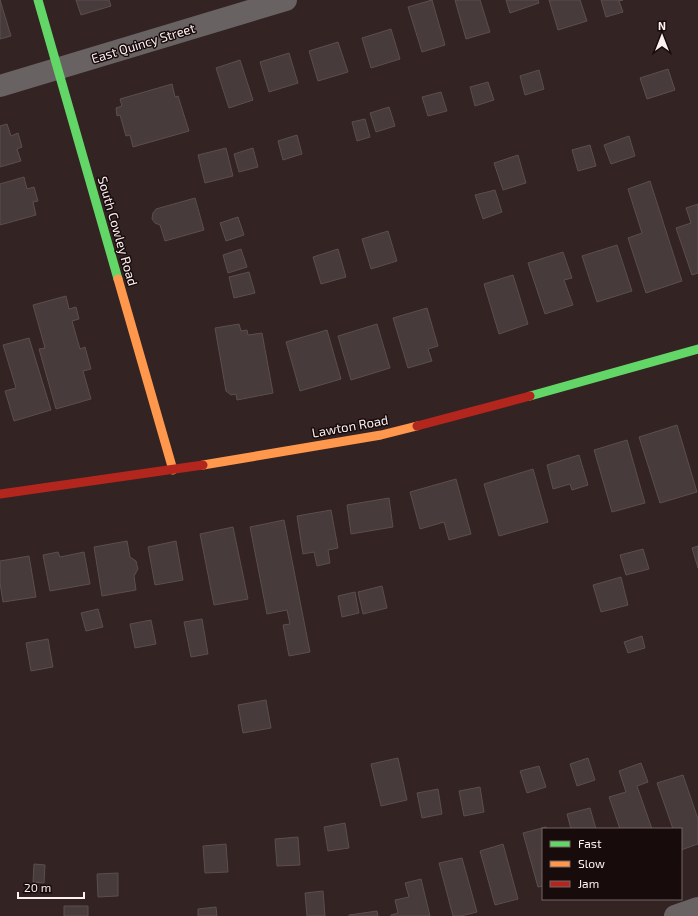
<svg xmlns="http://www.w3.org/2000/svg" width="698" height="916" font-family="'Exo 2',sans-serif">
	<rect width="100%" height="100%" fill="#332323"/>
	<path fill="#483b3b" stroke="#5c4e4e" d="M0,0l11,36 -11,3z
		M76,0h33l2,6 -30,9z
		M432,0l13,45 -23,7 -14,-45z
		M455,0h25l10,32 -24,7z
		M506,0h32l1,3 -29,10z
		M549,0h31l7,21 -29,9z
		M601,0h22l-4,1 4,11 -17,5z
		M391,29l9,30 -29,9 -9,-30z
		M338,42l10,30 -30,9 -9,-30z
		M289,53l9,30 -29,9 -9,-30z
		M240,60l13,40 -24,8 -13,-40z
		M668,69l7,21 -28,9 -7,-21z
		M539,70l5,19 -19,6 -5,-19z
		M488,82l6,18 -19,6 -5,-19z
		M172,84l3,13 3,-1 11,35 -56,16 -3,-12 -4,1 -6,-21 -3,1 -1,-8 6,-2 -2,-7z
		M441,92l6,19 -19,5 -6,-19z
		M389,107l6,19 -19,6 -6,-19z
		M365,119l5,18 -13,4 -5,-19z
		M7,124l4,12 7,-3 4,14 -5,2 4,12 -21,6v-41z
		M297,135l5,19 -19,6 -5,-19z
		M629,136l6,20 -24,8 -7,-19z
		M590,145l6,21 -18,5 -6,-21z
		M226,148l7,28 -28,7 -7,-28z
		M253,148l5,19 -19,5 -5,-18z
		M518,155l8,28 -23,7 -9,-27z
		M24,177l3,12 7,-2 4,14 -5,1 3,13 -36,10v-41z
		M650,181l32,100 -36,12 -18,-55 14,-5 -14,-44z
		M495,190l7,22 -19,7 -8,-24z
		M195,198l9,32 -39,11 -5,-16 -5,-2 -3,-4 1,-6 3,-4z
		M698,204v69l-6,2 -16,-47 15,-5 -5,-15z
		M238,217l6,18 -18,6 -6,-18z
		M388,231l9,30 -26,8 -9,-30z
		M617,245l15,46 -35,11 -15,-46z
		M241,249l6,18 -19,6 -5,-18z
		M338,249l8,28 -25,7 -8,-27z
		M563,252l9,26 -8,2 9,25 -28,9 -17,-51z
		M249,272l6,21 -21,5 -5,-21z
		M513,275l15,49 -29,10 -15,-50z
		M66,296l3,13 7,-2 3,12 -7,2 8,28 5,-2 6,22 -8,2 8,28 -35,10 -17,-60 6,-1 -12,-43z
		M427,308l11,38 -10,3 4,12 -24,7 -15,-50z
		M239,324l2,7 6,-1 1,5 14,-2 11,60 -36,7 -1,-6 -5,1 -5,-4 -11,-63z
		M377,324l13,44 -39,12 -13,-44z
		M327,330l14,49 -41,12 -14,-49z
		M29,338l22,72 -37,11 -9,-30 11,-3 -13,-43z
		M677,425l20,67 -37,11 -21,-66z
		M627,440l18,63 -33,9 -18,-62z
		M579,455l9,30 -16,5 -2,-6 -17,5 -6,-24z
		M533,469l15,53 -49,14 -15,-52z
		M456,479l15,55 -22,6 -5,-18 -24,7 -10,-37z
		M389,498l4,29 -42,7 -4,-29z
		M331,510l7,38 -10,2 2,13 -13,3 -3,-14 -11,2 -6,-38z
		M284,520l26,132 -21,4 -6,-31 7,-1 -3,-14 -20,4 -17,-87z
		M233,527l15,72 -34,6 -14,-71z
		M127,541l3,16 6,4 2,8 -4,7 2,14 -34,6 -8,-49z
		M176,541l7,39 -28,5 -7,-38z
		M698,546v22l-6,-20z
		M643,549l6,20 -23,6 -6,-20z
		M58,552l2,5 24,-5 6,32 -40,7 -7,-36z
		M29,556l7,41 -33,5 -3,-19v-22z
		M621,577l7,28 -27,7 -8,-27z
		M382,586l5,22 -24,6 -5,-22z
		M355,592l4,21 -17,4 -4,-21z
		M98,609l5,18 -17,4 -5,-18z
		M202,619l6,35 -17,3 -7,-35z
		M151,620l5,24 -21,4 -5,-24z
		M642,636l3,12 -17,5 -4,-11z
		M48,639l5,28 -22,4 -5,-28z
		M266,700l5,28 -28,5 -5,-28z
		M398,758l9,42 -26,6 -10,-42z
		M588,758l7,22 -18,6 -7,-22z
		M641,763l7,19 -11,4 15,43h-32l-11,-32 17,-5 -7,-21z
		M539,766l7,21 -19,6 -7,-22z
		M683,775l15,44v25l-17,6v-21h-8l-16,-46z
		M480,787l4,25 -20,4 -5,-25z
		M438,789l4,25 -20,4 -5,-25z
		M590,808l6,21h-25l-4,-15z
		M345,823l4,25 -21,3 -4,-24z
		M546,827l1,2h-4v57l-5,1 -15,-54z
		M298,837l2,28 -23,1 -2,-27z
		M226,844l2,28 -23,1 -2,-27z
		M503,844l15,55 -23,6 -15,-54z
		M462,858l15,54 -16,4h-8l-14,-53z
		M34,864l11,1 -1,18 -11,-1z
		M118,873v23l-20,1 -1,-23z
		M421,879l9,37h-39v-1l7,-2 -3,-13 14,-3 -4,-14z
		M323,891l2,25h-18l-2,-23z
		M64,906h24v10h-24z
		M216,907l1,9h-19v-7z
		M377,911l1,5h-29v-1z"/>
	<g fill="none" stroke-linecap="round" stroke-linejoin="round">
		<path stroke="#696262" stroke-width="22" d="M0,86l286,-86
			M675,916l23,-8"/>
		<path stroke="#63d668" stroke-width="9" d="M38,0l80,279
			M530,396l168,-47"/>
		<path stroke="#ff974d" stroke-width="9" d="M118,279l55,191
			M203,465l178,-30 36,-9"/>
		<path stroke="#b3261e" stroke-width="9" d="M417,426l113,-30
			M0,494l203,-29"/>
	</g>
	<g text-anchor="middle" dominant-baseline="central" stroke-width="3" stroke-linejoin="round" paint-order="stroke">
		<g font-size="13" fill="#fdf0f0" stroke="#180b0b">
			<text transform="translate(143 43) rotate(-17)">East Quincy Street</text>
			<text transform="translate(118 231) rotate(74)">South Cowley Road</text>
			<text transform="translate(350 426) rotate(-10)">Lawton Road</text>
		</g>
	</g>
	<rect x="542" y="828" width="140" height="72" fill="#180b0b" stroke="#746767"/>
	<rect x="550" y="841" width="20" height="6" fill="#63d668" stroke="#746767"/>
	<text x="578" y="848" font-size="12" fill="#fdf0f0">Fast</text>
	<rect x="550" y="861" width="20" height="6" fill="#ff974d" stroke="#746767"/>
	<text x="578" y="868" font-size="12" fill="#fdf0f0">Slow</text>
	<rect x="550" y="881" width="20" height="6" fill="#b3261e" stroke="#746767"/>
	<text x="578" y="888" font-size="12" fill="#fdf0f0">Jam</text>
	<g transform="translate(662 36)" stroke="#180b0b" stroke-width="3" paint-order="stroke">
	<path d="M0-3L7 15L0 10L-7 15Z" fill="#fdf0f0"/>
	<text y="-6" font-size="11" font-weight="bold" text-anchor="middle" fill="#fdf0f0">N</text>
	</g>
	<path d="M18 892v6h66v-6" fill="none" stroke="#fdf0f0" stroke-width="2"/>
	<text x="24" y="892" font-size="12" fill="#fdf0f0" stroke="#180b0b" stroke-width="3" paint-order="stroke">20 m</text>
</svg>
